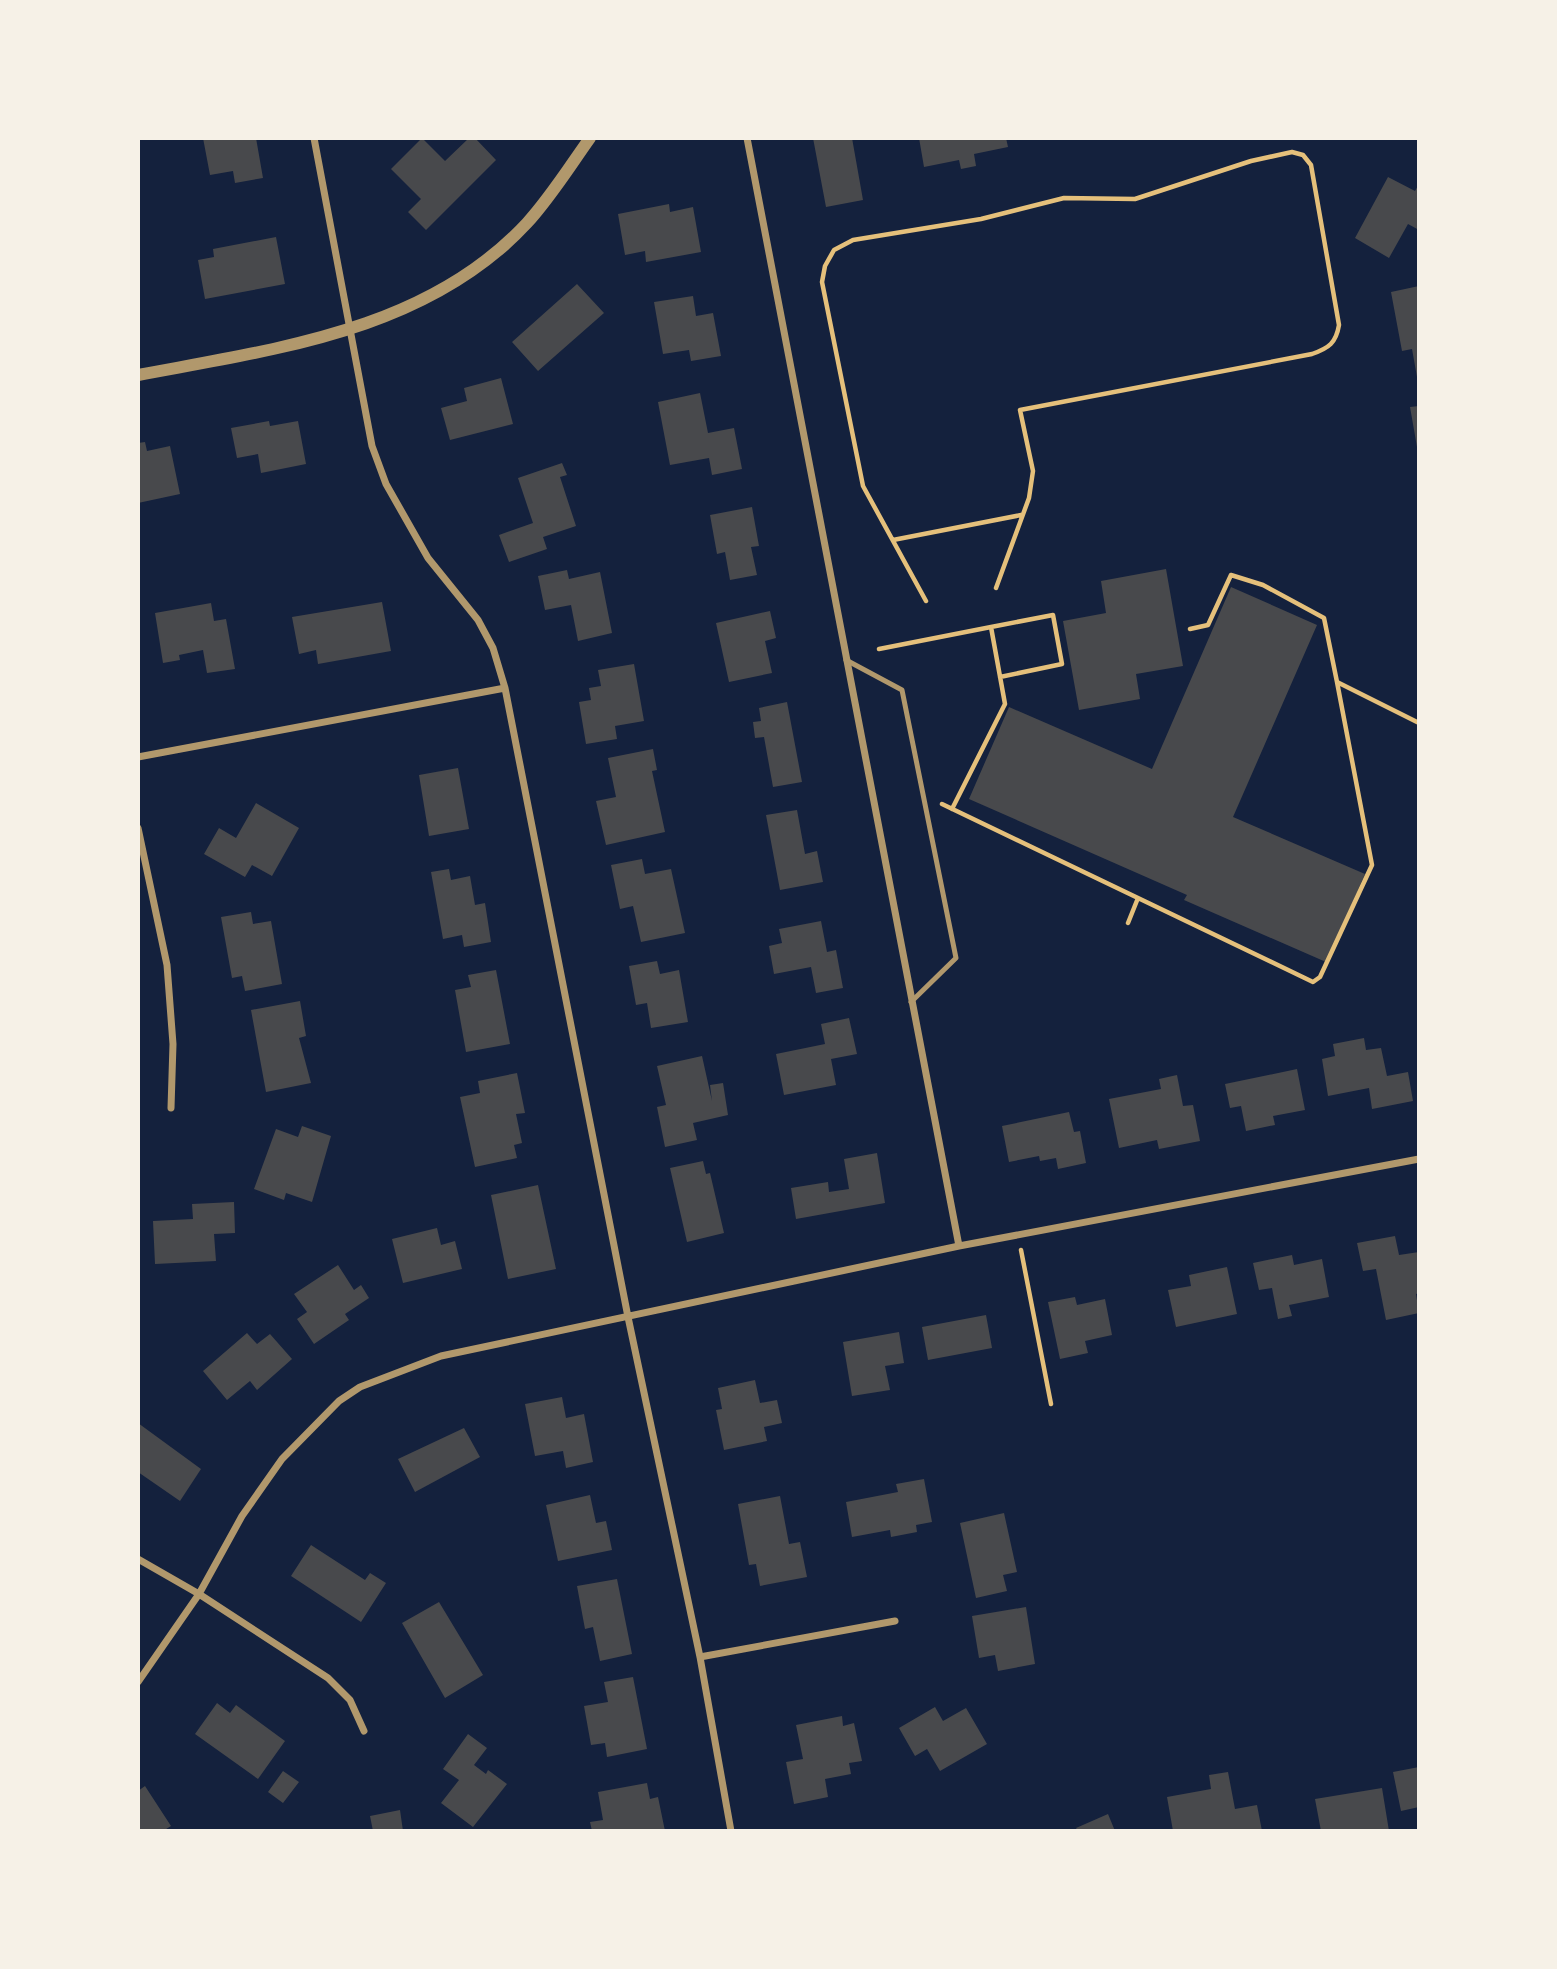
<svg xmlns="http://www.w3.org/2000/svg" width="1557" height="1969" font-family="Literata,serif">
	<rect width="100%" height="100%" fill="#14213d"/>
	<path fill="#48494c" d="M203,138h53l7,40 -28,5 -2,-12 -23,4z
		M422,138l23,23 24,-23h6l21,22 -70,70 -18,-18 13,-13 -30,-30z
		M813,138h39l11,62 -37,7z
		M919,138h87l2,9 -34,7 2,12 -15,3 -2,-9 -35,7z
		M1388,177l27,14 4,-7v46l-11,-6 -19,34 -34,-20z
		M669,204l1,8 23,-5 8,45 -55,10 -1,-11 -20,4 -7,-41z
		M276,237l9,47 -80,15 -7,-39 16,-3 -1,-8z
		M577,284l27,29 -66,58 -26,-29z
		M1419,286v91h-2l-5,-28 -10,2 -11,-59z
		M693,296l3,20 17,-3 8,43 -30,5 -2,-11 -26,4 -9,-52z
		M501,378l12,46 -63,16 -9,-32 26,-7 -3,-13z
		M700,393l8,40 26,-5 8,41 -30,6 -3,-17 -39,7 -12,-63z
		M1419,406v41h-2l-7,-40z
		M269,421l1,5 28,-5 8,43 -45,9 -3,-19 -21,4 -6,-30z
		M145,442l2,9 23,-5 10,48 -42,9v-60z
		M562,463l5,12 -7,2 16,49 -33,11 4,12 -38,13 -10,-27 34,-12 -15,-45z
		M752,507l7,39 -8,1 6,28 -27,5 -5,-28 -8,2 -7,-39z
		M1166,569l17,97 -47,8 4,25 -61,11 -16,-89 43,-8 -5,-32z
		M567,570l2,9 31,-7 12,61 -34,8 -7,-36 -26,5 -7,-34z
		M1231,587l86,38 -84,192 132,57 -39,88 -142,-62 3,-5 -218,-96 40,-92 143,62z
		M382,602l9,49 -73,13 -2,-14 -17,4 -7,-37z
		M211,603l3,18 12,-2 9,50 -28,4 -4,-23 -24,5 1,5 -17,3 -8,-50z
		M770,611l6,27 -11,3 7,32 -43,9 -13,-59z
		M634,664l10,57 -29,5 2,13 -31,5 -7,-42 12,-2 -2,-12 12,-2 -3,-16z
		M787,702l15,80 -29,5 -9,-50 -9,1 -2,-16 8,-1 -2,-13z
		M653,749l4,21 -5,1 13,61 -59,13 -10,-44 20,-4 -8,-39z
		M458,768l11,61 -40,7 -10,-61z
		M256,803l43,25 -27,48 -20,-11 -7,12 -41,-23 15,-26 17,10z
		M797,810l8,44 12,-3 6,31 -43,8 -14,-75z
		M642,859l3,15 26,-5 14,64 -44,9 -8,-36 -13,3 -9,-44z
		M449,869l2,11 19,-4 5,29 10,-2 6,39 -27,5 -2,-12 -19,4 -12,-67z
		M251,912l2,12 18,-3 11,63 -37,7 -3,-15 -10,2 -11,-61z
		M821,921l6,31 9,-2 7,38 -27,5 -5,-26 -37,7 -5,-28 13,-3 -3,-14z
		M657,961l3,13 19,-4 9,52 -37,6 -4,-25 -11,2 -7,-39z
		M496,970l14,74 -44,8 -11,-62 16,-3 -3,-12z
		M300,1001l6,35 -7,2 12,45 -45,9 -15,-82z
		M849,1018l8,36 -26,5 5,26 -52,10 -8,-41 49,-10 -4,-20z
		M1364,1038l2,12 15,-2 6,28 21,-4 5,29 -41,8 -3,-21 -41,8 -6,-37 13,-3 -2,-12z
		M702,1056l10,45 -2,-16 13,-2 5,32 -35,8 4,17 -32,7 -8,-40 9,-2 -9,-39z
		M1297,1069l8,41 -32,6 2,9 -29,6 -5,-25 -11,2 -5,-24z
		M517,1073l8,40 -9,1 6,29 -8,2 3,13 -42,9 -15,-70 20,-4 -2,-12z
		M1177,1075l6,31 10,-1 7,36 -41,8 -2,-9 -38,8 -10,-49 52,-10 -2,-10z
		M1069,1112l5,20 6,-1 6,32 -28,6 -2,-11 -16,3 -1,-5 -30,6 -7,-36z
		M302,1126l29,10 -19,66 -26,-9 -2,7 -30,-11 22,-60 22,8z
		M877,1153l8,50 -89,16 -5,-31 37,-6 1,10 20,-3 -5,-30z
		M703,1161l3,13 4,-1 14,60 -37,9 -17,-74z
		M538,1185l18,84 -48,10 -17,-84z
		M234,1202l1,31 -21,1 2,27 -61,3 -2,-43 40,-2 -1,-15z
		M437,1228l4,17 14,-4 7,28 -59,14 -11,-44z
		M1395,1236l4,19 20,-3v41l-3,1 3,19 -33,7 -10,-51 -13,2 -6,-28z
		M1292,1255l2,10 28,-6 7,38 -40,8 3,11 -14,3 -6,-31 -13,2 -6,-27z
		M338,1265l16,25 7,-5 8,13 -24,16 4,6 -35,24 -17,-25 10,-7 -13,-18z
		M1227,1267l10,47 -61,13 -8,-37 23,-4 -2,-11z
		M1075,1297l2,8 28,-6 7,36 -27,6 3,12 -28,6 -12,-57z
		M986,1315l6,33 -64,12 -6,-33z
		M899,1332l5,31 -19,3 5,24 -38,6 -9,-54z
		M247,1333l10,11 13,-10 22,25 -35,31 -7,-9 -23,19 -24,-29z
		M755,1380l5,23 17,-3 5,23 -18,4 3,14 -43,9 -8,-40 6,-1 -4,-21z
		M562,1397l4,21 18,-4 9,48 -27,6 -3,-17 -28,5 -10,-52z
		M138,1423l63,46 -21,32 -42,-29z
		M464,1428l16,29 -65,35 -17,-33z
		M924,1479l8,43 -16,3 1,7 -26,5 -1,-7 -38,7 -6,-35 52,-10 -2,-8z
		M590,1495l6,28 10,-2 6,29 -54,11 -12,-56z
		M780,1496l9,48 11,-2 7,35 -47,9 -4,-22 -7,1 -11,-61z
		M1004,1513l13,59 -14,3 4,16 -31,7 -16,-75z
		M311,1545l54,35 5,-7 16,10 -25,39 -70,-46z
		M617,1579l15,75 -32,7 -7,-34 -8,2 -8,-43z
		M439,1602l44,73 -38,23 -43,-75z
		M1026,1607l9,57 -37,7 -3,-16 -16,3 -7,-42z
		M633,1677l14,72 -40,8 -2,-14 -14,2 -7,-39 24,-4 -4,-20z
		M217,1703l13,10 6,-8 49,36 -27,38 -63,-45z
		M935,1707l8,14 23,-13 21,36 -47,27 -13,-22 -12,7 -16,-28z
		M842,1716l1,10 11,-3 8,38 -13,2 2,11 -26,5 3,18 -34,7 -8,-42 17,-3 -7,-34z
		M468,1734l19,14 -13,17 12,9 2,-4 19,14 -34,43 -32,-24 18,-23 -16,-11z
		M1419,1767v40l-18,4 -8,-39z
		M283,1771l16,11 -16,21 -15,-11z
		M1228,1772l7,37 22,-4 5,26h-89l-6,-34 44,-8 -2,-14z
		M647,1783l3,16 8,-2 7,34h-73l-2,-9 13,-2 -5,-28z
		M145,1786l26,40 -8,5h-25v-40z
		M1382,1788l7,43h-68l-6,-32z
		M400,1810l3,21h-30l-3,-15z
		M1108,1814l7,17h-37l-2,-3z"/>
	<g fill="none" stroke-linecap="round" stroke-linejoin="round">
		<path stroke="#e5c07b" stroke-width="4.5" d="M893,540l128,-25
			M926,601l-63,-115 -41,-204 3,-16 9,-16 19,-10 128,-21 83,-21 71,1 116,-38 41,-9 11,3 8,10 28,160c-3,18 -10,23 -27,29l-292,56 13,61 -4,27 -33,90
			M991,627l62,-12 9,49 -62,13
			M1190,629l18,-4 23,-50 32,10 61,33 13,64 82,41
			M879,649l112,-22 14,77 -53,105
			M942,804l196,94
			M1128,923l10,-25 175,84 7,-5 52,-112 -35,-183
			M1021,1250l30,154"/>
		<path stroke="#b1986c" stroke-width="5" d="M846,660l56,30 54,268 -45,44"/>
		<path stroke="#b1986c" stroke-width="7" d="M314,138l58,308 14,38 42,74 50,62 15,28 12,40 123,629 72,340 31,174
			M747,138l212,1108
			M138,757l367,-69
			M138,828l29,137 6,79 -2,64
			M138,1559l61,35 129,84 22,22 14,31
			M700,1657l195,-36
			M138,1682l61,-88 43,-78 40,-57 57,-58 21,-14 81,-31 518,-110 460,-87"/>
		<path stroke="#b1986c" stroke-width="12" d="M138,375c137,-26 289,-44 389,-152 23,-25 43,-57 63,-85"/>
	</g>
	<rect width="1557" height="1969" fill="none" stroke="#f6f1e7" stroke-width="280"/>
</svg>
